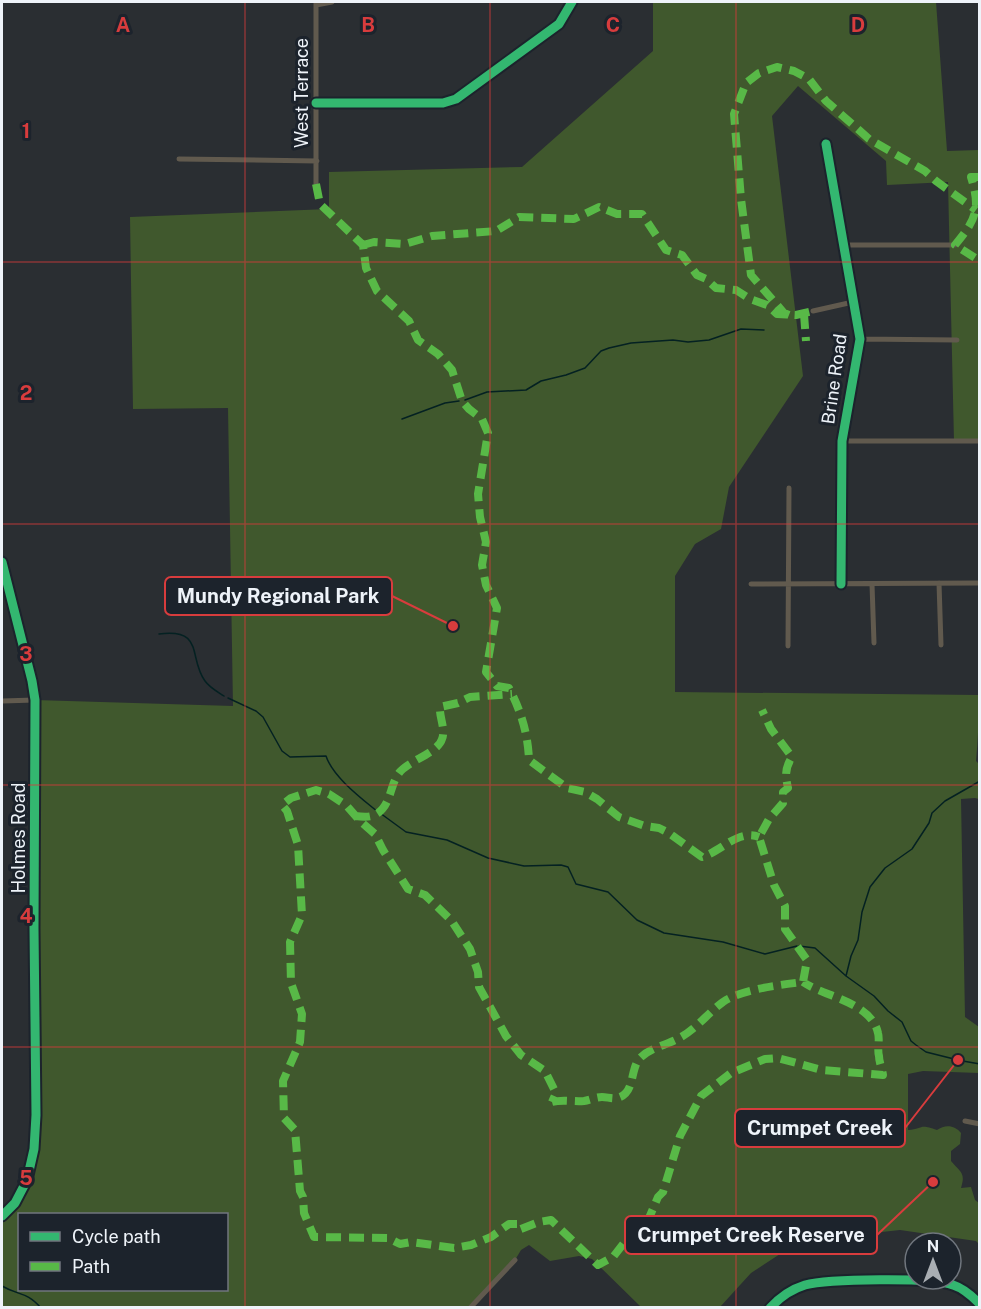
<svg xmlns="http://www.w3.org/2000/svg" width="981" height="1309" font-family="'Public Sans',sans-serif">
	<rect width="100%" height="100%" fill="#2a2e32"/>
	<path fill="#40582d" fill-rule="evenodd" d="M653,2h283l11,149 32,-1v291h-25l-6,-259 -61,3 -1,-24 -88,-75 -26,30 31,260 -74,111 -8,42 -26,15 -20,32v116l304,3c0,23 -1,44 -3,66l3,3v35l-4,-1 -14,1 4,218 14,10v46l-56,-2 -15,3v56c15,-1 11,-7 29,0 8,-6 18,-5 24,3l-1,11 -9,7v10c9,11 15,11 10,27l10,-1 4,13 4,3v41l-3,-3 -76,-11 -100,11 -49,32 -31,34h-79l-49,-48 -13,-3 -29,5 -21,-16 -8,5 -6,10 -45,47 -468,1v-92c21,-21 26,-38 32,-67l1,-449 198,6 -5,-298 -95,1 -3,-192 199,-8v-37l193,-5 131,-116zM20,1214h206v76h-206z"/>
	<g fill="none" stroke-linecap="round" stroke-linejoin="round">
		<path stroke="#042122" stroke-width="1.5" d="M465,400l22,-8 39,-2 15,-9 25,-6 19,-7 16,-17 8,-3 22,-5 42,-3 15,2 21,-2 32,-11 23,1
			M402,419l43,-16 14,-2
			M159,634c46,-6 29,24 46,47 5,7 13,11 19,15
			M228,698l28,13 7,6 19,34 8,6 36,-1c7,21 35,42 52,56
			M380,813l26,19 41,8 41,18 36,8 37,-1 7,2 8,17 32,8 29,28 27,13 59,9 42,12 32,-8
			M799,946l16,2 31,28 28,20 14,15 14,11 9,19 5,4 10,7 28,7
			M846,976l5,-20 7,-16 4,-28 8,-25 15,-19 27,-19 17,-26 3,-10 13,-12 35,-20
			M957,1060l23,4
			M2,1286c17,10 24,5 39,22"/>
		<path stroke="#615a4e" stroke-width="5" d="M316,2v182
			M316,5l16,-3
			M316,103h127l13,-4 103,-75 13,-22
			M826,144l34,195 -18,102 -1,143
			M179,159l138,2
			M843,245h112
			M813,311l40,-9
			M860,339l97,1
			M842,441h138
			M939,583l2,62
			M751,584l229,-1
			M872,584l2,59
			M788,646l1,-158
			M2,701l33,-1
			M965,1121l15,3
			M470,1308l45,-48
			M770,1308c10,-11 22,-19 35,-23 22,-6 128,-8 148,0 10,3 19,11 27,19"/>
		<path stroke="#615a4e" stroke-width="6" d="M2,562l30,119 3,19 -1,228 2,187 -2,34 -7,31 -12,23 -13,13"/>
		<path stroke="#58b947" stroke-width="8" stroke-dasharray="15 8" stroke-linecap="butt" d="M980,177h-9c10,32 5,43 -16,68l25,16
			M316,184l4,20 43,41 3,23 11,23 32,30 9,19 20,14 14,16 10,31 7,8 13,10 6,14 -10,61 2,23 6,25 -4,23 4,20 11,23 -11,64 11,14 12,2c12,23 19,46 20,72l38,28 18,4 12,7 22,18 26,9 14,2 10,5 33,24c20,-6 36,-28 57,-20
			M363,245l11,-3 31,2 27,-8 64,-5 23,-14 55,2 25,-12 18,7h25l24,36 16,5 15,20 9,4 10,9 20,2 14,9 17,6 10,9 19,1 17,-4
			M804,314l2,27
			M789,315l-5,-2 -33,-38 -10,-76 -7,-85 12,-31 13,-10 18,-6 17,4 15,8 17,22 43,38 56,32 11,10 40,29
			M355,816c8,1 16,2 23,-3 13,-9 12,-28 21,-40 9,-12 39,-20 43,-34 4,-10 -3,-22 -2,-32l18,-4 12,-6 42,-3
			M552,1102c11,-3 21,0 32,-1 6,-1 12,-4 18,-4 6,0 12,3 18,0 15,-6 10,-28 20,-39 11,-11 28,-13 41,-21 16,-9 27,-24 42,-35 19,-13 57,-17 80,-20l4,-22 -22,-31v-23l-11,-21 -15,-48 10,-18 14,-16v-11l5,-4c-3,-13 -3,-20 4,-31l-21,-28 -9,-19
			M517,1224h-8l-18,13 -20,8 -17,3 -43,-6 -11,2 -12,-6 -74,-1 -10,-24 -1,-16 -3,-6 -5,-61 -11,-12 -1,-37 17,-39 2,-28 -11,-31 -1,-41 12,-27 -4,-70 -11,-34 -5,-6 9,-7 25,-8 13,4 17,11 14,16 15,13 8,16 25,39 17,6 26,25 19,29 8,23 1,15 27,49 15,19 24,16 11,22 -4,9
			M521,1229l18,-7 12,-2 47,45 15,-8 15,-19 13,-11 8,-9 9,-21 5,-5 17,-56 21,-40 30,-23 34,-14 13,-1 44,12 61,5c-1,-7 -4,-13 -4,-19 -2,-8 1,-16 -1,-23 -7,-31 -53,-36 -75,-51"/>
		<g stroke="#1c232c" stroke-width="13">
			<path id="cycleway" d="M316,103h127l13,-4 103,-75 13,-22
				M826,144l34,195 -18,102 -1,143
				M2,562l30,119 3,19 -1,228 2,187 -2,34 -7,31 -12,23 -13,13
				M770,1308c10,-11 22,-19 35,-23 22,-6 128,-8 148,0 10,3 19,11 27,19"/>
		</g>
		<use href="#cycleway" stroke="#33b770" stroke-width="9"/>
	</g>
	<path fill="none" stroke="#d83c3d" stroke-width="1.5" stroke-opacity="0.55" d="M245,2v1306M490,2v1306M736,2v1306M2,262h978M2,524h978M2,785h978M2,1047h978"/>
	<g text-anchor="middle" dominant-baseline="central" stroke-width="6" stroke-linejoin="round" paint-order="stroke">
		<g font-size="18" fill="#eef3f9" stroke="#1c232c">
			<text transform="translate(301 93) rotate(-90)">West Terrace</text>
			<text transform="translate(834 379) rotate(-82)">Brine Road</text>
			<text transform="translate(18 838) rotate(-90)">Holmes Road</text>
		</g>
	</g>
	<g font-size="20" text-anchor="middle" font-weight="bold" fill="#d83c3d" stroke="#1c232c" stroke-width="6" stroke-linejoin="round" paint-order="stroke">
		<text x="123" y="32">A</text>
		<text x="368" y="32">B</text>
		<text x="613" y="32">C</text>
		<text x="858" y="32">D</text>
		<text x="26" y="138">1</text>
		<text x="26" y="400">2</text>
		<text x="26" y="661">3</text>
		<text x="26" y="923">4</text>
		<text x="26" y="1185">5</text>
	</g>
	<path fill="none" stroke="#d83c3d" stroke-width="2" d="M453 626L392 596M958 1060L905 1128M933 1182L877 1235"/>
	<g fill="#d83c3d" stroke="#1c232c" stroke-width="2">
		<circle cx="453" cy="626" r="6"/>
		<circle cx="958" cy="1060" r="6"/>
		<circle cx="933" cy="1182" r="6"/>
	</g>
	<g fill="#1c232c" stroke="#d83c3d" stroke-width="2">
		<rect x="165" y="577" width="227" height="38" rx="6"/>
		<rect x="735" y="1109" width="170" height="38" rx="6"/>
		<rect x="625" y="1216" width="252" height="38" rx="6"/>
	</g>
	<g font-size="20" text-anchor="middle" font-weight="bold" fill="#eef3f9">
		<text x="278" y="603">Mundy Regional Park</text>
		<text x="820" y="1135">Crumpet Creek</text>
		<text x="751" y="1242">Crumpet Creek Reserve</text>
	</g>
	<rect width="981" height="1309" fill="none" stroke="#eef3f9" stroke-width="6"/>
	<rect x="18" y="1213" width="210" height="78" fill="#1c232c" stroke="#70767e" stroke-width="1.5"/>
	<rect x="30" y="1232" width="30" height="9" fill="#33b770" stroke="#70767e" stroke-width="1.5"/>
	<text x="72" y="1243" font-size="18" fill="#eef3f9">Cycle path</text>
	<rect x="30" y="1262" width="30" height="9" fill="#58b947" stroke="#70767e" stroke-width="1.5"/>
	<text x="72" y="1273" font-size="18" fill="#eef3f9">Path</text>
	<g transform="translate(933 1261)"><circle r="28" fill="#1c232c" stroke="#70767e" stroke-width="1.5"/>
	<path d="M0-4.5L10 22L0 15L-10 22Z" fill="#a9aeb3"/>
	<text y="-9" font-size="16" font-weight="bold" text-anchor="middle" fill="#eef3f9">N</text>
	</g>
</svg>
